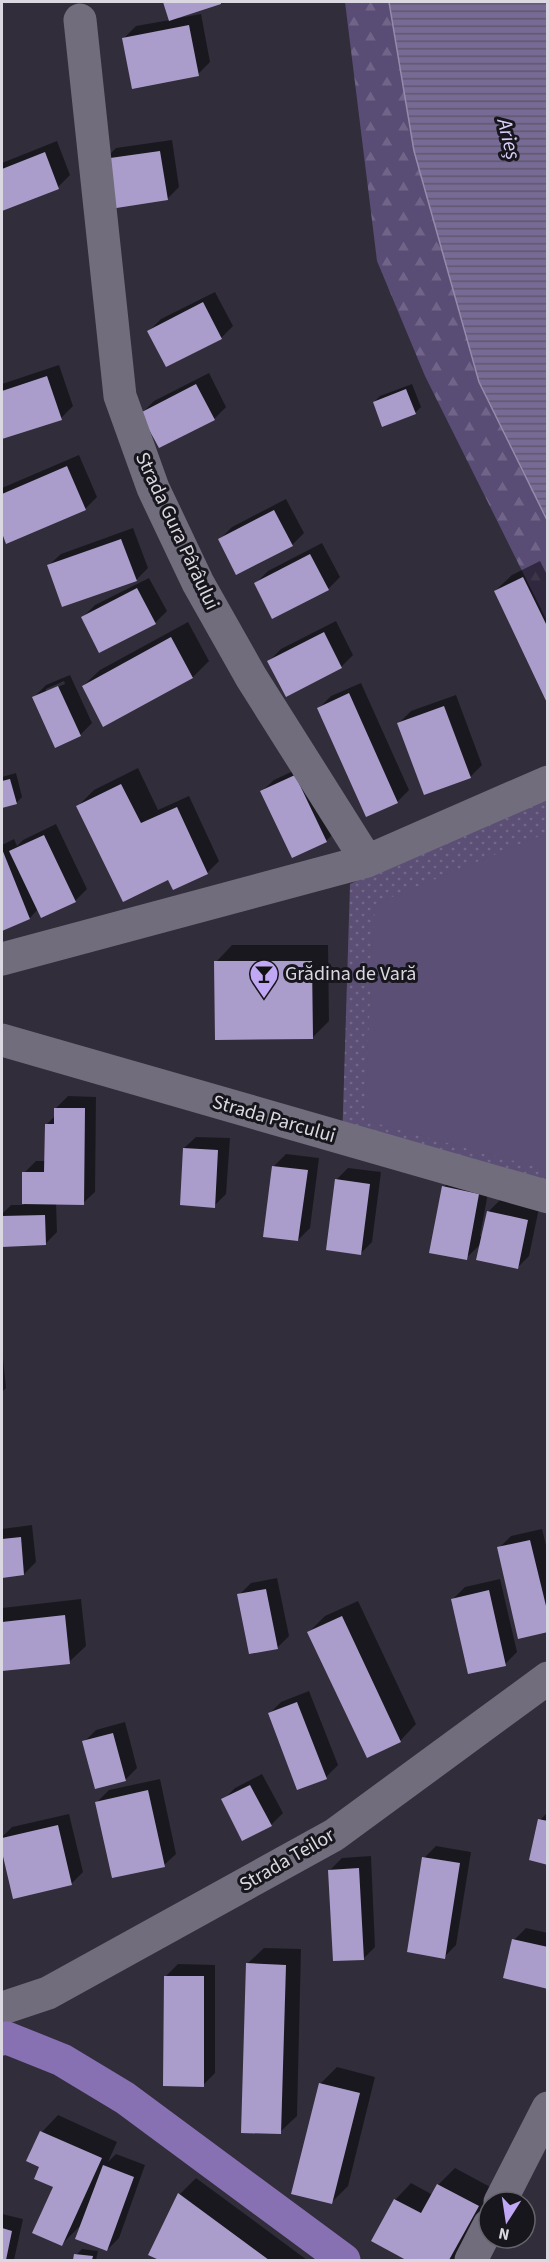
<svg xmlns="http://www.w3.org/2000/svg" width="549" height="2262" font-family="'Source Sans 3',sans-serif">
	<defs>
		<pattern id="grass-dots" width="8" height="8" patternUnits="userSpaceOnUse" patternTransform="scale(1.5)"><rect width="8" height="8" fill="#5b4f75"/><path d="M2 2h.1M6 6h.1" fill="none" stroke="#726888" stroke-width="1.8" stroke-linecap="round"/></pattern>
		<pattern id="forest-firs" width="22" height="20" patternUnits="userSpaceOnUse" patternTransform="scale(1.5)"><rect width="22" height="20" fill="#594c75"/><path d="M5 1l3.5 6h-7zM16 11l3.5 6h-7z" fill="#706588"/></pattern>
		<pattern id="water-rules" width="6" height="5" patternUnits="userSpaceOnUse" patternTransform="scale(1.5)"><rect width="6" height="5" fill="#776a94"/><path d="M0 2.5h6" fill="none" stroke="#5f5870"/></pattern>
	</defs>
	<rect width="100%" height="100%" fill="#312d3b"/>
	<path fill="url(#grass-dots)" d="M547,787v418l-205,-61 8,-260z"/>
	<path fill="url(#forest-firs)" d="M345,2h44l25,149 65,231 68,138v101l-122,-245 -48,-115z"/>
	<path fill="#5b4f75" d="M547,833v337l-183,-50 11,-216z"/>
	<path fill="url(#water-rules)" stroke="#958bab" stroke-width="1.5" d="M389,2h158v518l-68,-138 -65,-231z"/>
	<path fill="#0007" fill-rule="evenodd" d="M164,2h58l-43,14v2l22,-4 9,48 -12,12 -74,-36 12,-12 34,-6z
		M172,140l7,47 -12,12 -63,-39 12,-12z
		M57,141l13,34 -12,12 -56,22v-46z
		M215,292l18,34 -12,12 -72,-7 12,-12z
		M59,365l14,41 -12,12 -59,20v-54z
		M209,373l17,34 -12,12 -72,-6 12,-12z
		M412,384l9,23 -6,6 -41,-11 6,-6z
		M79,455l18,42 -12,12 -78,33 -5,-13v-41z
		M286,499l18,34 -12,12 -72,-6 12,-12z
		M133,528l15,40 -12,12 -87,-15 12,-11z
		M322,543l18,34 -12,12 -72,-6 12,-12z
		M540,561l8,16v124l-53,-110 17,-16z
		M149,578l18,33 -12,12 -72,-6 12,-12z
		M336,621l17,34 -12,12 -72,-6 12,-12z
		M188,622l21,39 -16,16 -89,48 -21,-39 17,-16z
		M70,675l22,48 -12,12 -46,-38 12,-12zM64,681l1,3 -19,8v-3z
		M361,683l48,107 -12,12 -78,-94 12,-12z
		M456,695l26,70 -12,12 -71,-54 12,-12z
		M308,764l30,65 -12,12 -64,-50 12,-11z
		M138,768l20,42 31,-14 30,65 -12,12 -38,5 -91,-72 16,-16z
		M16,773l6,24 -6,6 -14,3v-29z
		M56,824l31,65 -12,12 -37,8 -8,9 -28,11v-84l12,-6 3,7 6,-6z
		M232,945h96l1,76 -17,17 -96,-76z
		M68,1096l28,1 -1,95 -12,11h-27l1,29 -12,12 -43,1v-31l9,-9h13v-32l12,-12h10v-36l10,-10v-7z
		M196,1137l34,1 -4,56 -12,12 -30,-58z
		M286,1154l33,4 -9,70 -12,12 -24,-74z
		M348,1168l33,4 -9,70 -12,12 -24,-74z
		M456,1175l34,7 -10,54 3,1 5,-25 12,-12 39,8 -10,48 -12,12 -35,-25 -16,15 -22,-71z
		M2,1348l4,40 -4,4z
		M32,1525l4,37 -12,12 -22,2v-47z
		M542,1529l6,24v77l-49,-82 12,-12z
		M277,1578l12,58 -12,12 -38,-53 12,-12z
		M500,1579l17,73 -12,12 -52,-65 12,-12z
		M81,1599l5,47 -17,16 -67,8v-62z
		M358,1601l58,123 -16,17 -91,-109 16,-16z
		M309,1691l29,74 -12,12 -57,-63 12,-12z
		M125,1722l12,46 -12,12 -41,-38 12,-12z
		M262,1774l21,39 -12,12 -48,-25 12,-12z
		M160,1779l16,75 -12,11 -67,-63 12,-12z
		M548,1812v51l-8,-43z
		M69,1814l14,58 -12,12 -57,13 -12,-51v-9l10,-10z
		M436,1846l35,6 -15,93 -12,12 -20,-99z
		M371,1856l4,91 -11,11 -34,-88 12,-12z
		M526,1928l22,5v54l-34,-47z
		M264,1948l37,1 -4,167 -17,16 -33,-168z
		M178,1964l37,1v108l-12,12 -37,-109z
		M337,2067l38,10 -27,109 -16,16 -12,-118z
		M58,2115l59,27 -9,20 8,-8 29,11 -26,73 -12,12 -24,-27 -21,21 -7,-58 -14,-19 -13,-6 14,-29z
		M455,2168l39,21 -38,71h-46l-37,-19 22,-41 16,-17 22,12 5,-10z
		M196,2178l111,82h-145l-12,-6 30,-60z
		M2,2214l21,5 -9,41h-12z
		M82,2249l16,2 -2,9h-21l1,-5z"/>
	<path fill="#ab9dcb" d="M163,2h58v2l-52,17z
		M189,25l10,51 -67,13 -10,-51z
		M160,151l8,49 -58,9 -7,-50z
		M45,152l14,37 -57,22v-42z
		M203,302l19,37 -56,28 -19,-36z
		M47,376l15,44 -60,19v-48z
		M196,384l19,36 -56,28 -19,-35z
		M406,389l10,25 -34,13 -9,-25z
		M67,466l19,44 -80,34 -4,-11v-39z
		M274,510l19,36 -57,29 -18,-36z
		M121,539l16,42 -75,26 -15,-42z
		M310,554l19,36 -57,29 -18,-36z
		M523,577l25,51v77l-54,-114z
		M137,588l19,36 -57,29 -18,-36z
		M324,632l18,36 -56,29 -19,-36z
		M171,637l22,41 -90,49 -21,-41z
		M58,686l23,50 -26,12 -23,-51z
		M349,693l49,110 -32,14 -49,-109z
		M444,706l27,72 -47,17 -27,-72z
		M295,775l32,67 -35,16 -32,-67z
		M10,779l7,25 -15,4v-27z
		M121,784l20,39 36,-16 31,67 -35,16 -5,-10 -45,22 -47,-96z
		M44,835l32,67 -35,16 -32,-67z
		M2,849l28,70 -28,12z
		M214,961h98l1,78 -98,1z
		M54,1108h31l-1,97 -62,-1v-32h22l1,-48h9z
		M183,1148l35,2 -3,58 -35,-3z
		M272,1166l36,4 -10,71 -35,-4z
		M335,1179l35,5 -9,71 -35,-5z
		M442,1186l37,8 -12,66 -38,-7z
		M487,1211l41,9 -10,49 -42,-9z
		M45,1215l1,30 -44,2v-31z
		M21,1537l3,38 -22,3v-39z
		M530,1540l18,74v18l-30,7 -21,-92z
		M266,1589l12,60 -29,5 -12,-60z
		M489,1590l17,76 -38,8 -17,-75z
		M65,1615l5,49 -68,7v-49z
		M342,1616l59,126 -34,16 -60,-126z
		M297,1702l30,77 -30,11 -29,-77z
		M113,1733l13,48 -31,8 -13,-48z
		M250,1785l22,41 -30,15 -21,-42z
		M148,1790l17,77 -53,11 -17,-76z
		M538,1819l10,2v44l-19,-5z
		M58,1825l14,60 -59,14 -11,-47v-14z
		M422,1857l38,6 -15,96 -38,-7z
		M359,1868l5,92 -31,1 -5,-91z
		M512,1939l36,8v42l-45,-11z
		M246,1963l40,2 -5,169 -40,-1z
		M164,1976h40v111l-41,-1z
		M319,2083l41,10 -28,111 -41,-10z
		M40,2131l62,27 -40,88 -30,-13 21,-46 -19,-8 5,-12 -13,-6z
		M103,2165l31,12 -27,74 -32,-12z
		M437,2184l42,22 -30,54h-43l-35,-19 23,-42 27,14z
		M178,2193l91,67h-110l-11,-5z
		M2,2228l10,3 -6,29h-4z
		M74,2254l19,2 -1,4h-19z"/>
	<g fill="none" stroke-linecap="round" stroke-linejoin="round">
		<path stroke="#716d7d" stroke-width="33" d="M80,20l40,376 33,92 45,95 53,94 116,184
			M2,959l365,-98 181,-79
			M2,1040l546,157
			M6,2007l42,-14 286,-158 214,-157
			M500,2202l48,-94
			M471,2260l18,-35"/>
		<path stroke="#8771b3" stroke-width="33" d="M2,2039l5,-1 55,22 63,38 219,162"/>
	</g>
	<defs>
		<g id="bar-pin" transform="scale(1.5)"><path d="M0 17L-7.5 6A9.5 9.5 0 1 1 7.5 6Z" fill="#c0a8f4" stroke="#18161d"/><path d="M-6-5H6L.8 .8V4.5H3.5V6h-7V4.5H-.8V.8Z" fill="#111"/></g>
	</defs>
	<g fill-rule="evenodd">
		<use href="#bar-pin" x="264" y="974"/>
	</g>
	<g text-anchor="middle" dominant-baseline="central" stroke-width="6" stroke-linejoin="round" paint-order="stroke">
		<g font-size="20" fill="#dbd8e1" stroke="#18161d">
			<text transform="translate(177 531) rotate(65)">Strada Gura Pârâului</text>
			<text transform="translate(274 1119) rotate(16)">Strada Parcului</text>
			<text transform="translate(287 1860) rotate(-30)">Strada Teilor</text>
		</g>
		<g font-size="20" fill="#dbd8e1" stroke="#18161d" text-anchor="start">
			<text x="285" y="974">Grădina de Vară</text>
		</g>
		<g font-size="21" font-style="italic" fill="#dcd0fa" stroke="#18161d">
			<text transform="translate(509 139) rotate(76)">Arieș</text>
		</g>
	</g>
	<rect width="549" height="2262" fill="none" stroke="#dbd8e1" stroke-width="6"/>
	<g transform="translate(507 2220) rotate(192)"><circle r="28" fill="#18161d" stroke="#66646b" stroke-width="1.5"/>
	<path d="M0-4.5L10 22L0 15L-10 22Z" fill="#c0a8f4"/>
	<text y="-9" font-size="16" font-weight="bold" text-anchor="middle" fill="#dbd8e1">N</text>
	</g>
</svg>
